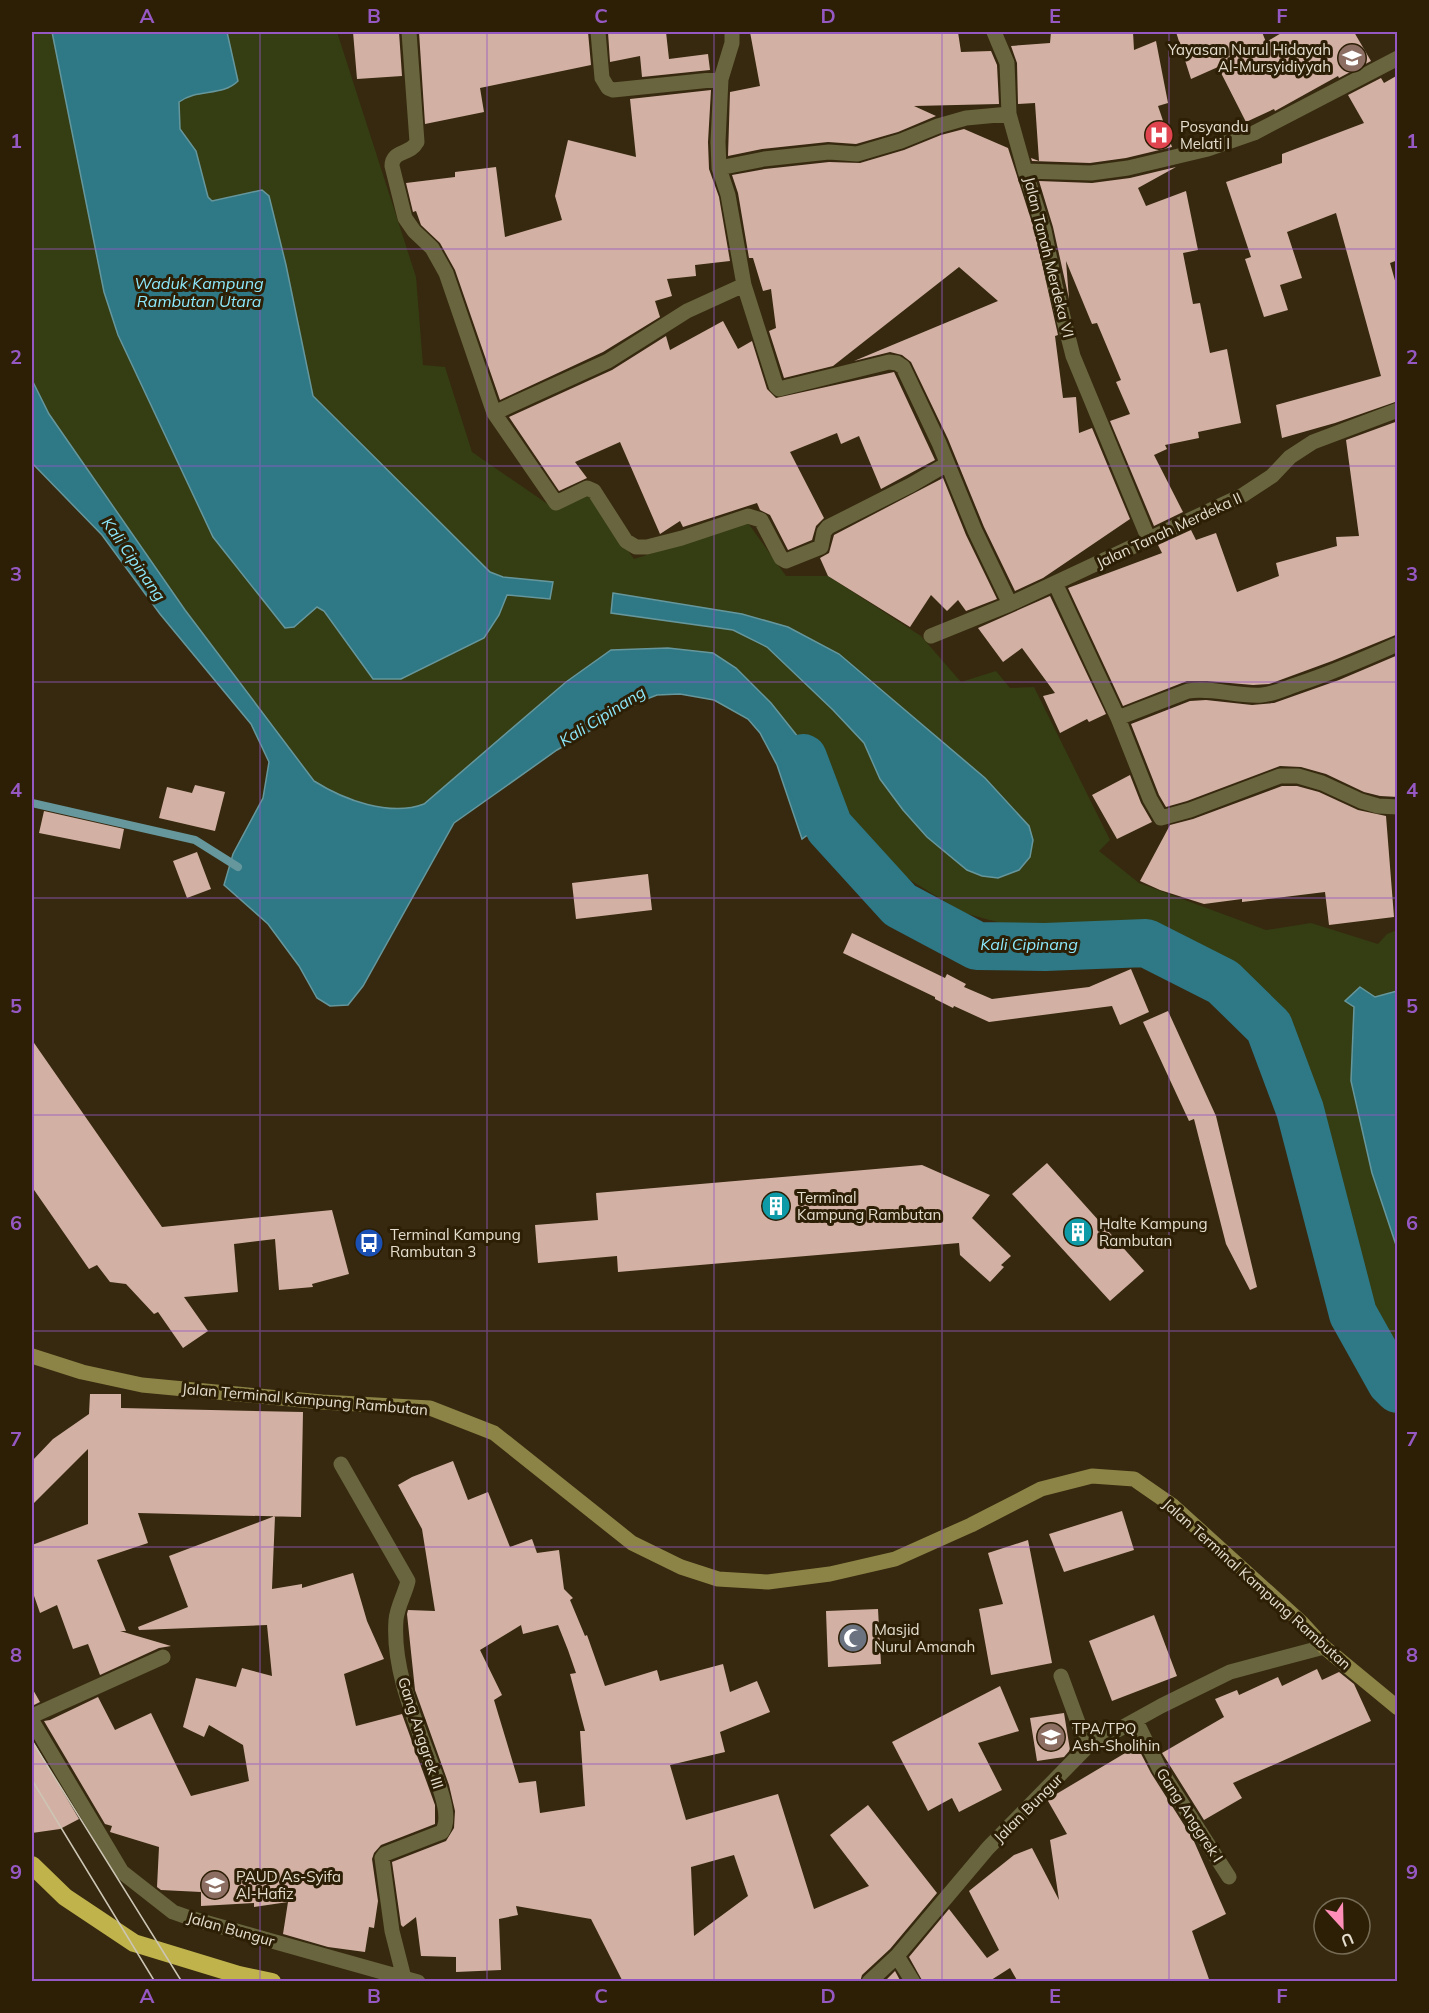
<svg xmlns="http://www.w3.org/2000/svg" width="1429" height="2013" font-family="Mulish,sans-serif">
	<rect width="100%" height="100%" fill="#36290f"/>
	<path fill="#353d13" d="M32,32h305l79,245 7,88 22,2 27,85 80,55 35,-14 47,66 114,-36 38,53h42l93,60 40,46 35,-11 14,17 24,-1 76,153 -11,11 40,32 127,47 45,-7 67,21 9,-10 10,-4v421l-32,-47 -12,-23 -48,-204 -20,-51 -25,-34 -47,-34 -62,-29 -60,-4 -79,1 -48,-13 -54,-33 -72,-67 -14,-33 -22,-38 -31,-39 -58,-50 -278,143c-8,6 -16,12 -25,13 -31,2 -70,-12 -96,-28l-129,-171 -136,-196 -17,-34z"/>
	<path fill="#2f7886" stroke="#66979c" stroke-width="1.5" d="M52,32h175l11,49c-16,16 -40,7 -59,21l1,27 16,22 12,46 4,4 50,-11 7,6 17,69 27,131 177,176 13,5 50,5 -3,17 -43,-4 -8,20 -15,23 -83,41h-28l-49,-68 -7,-4 -23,20 -9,1 -72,-91 -95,-202 -14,-43z
		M32,380l17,34 136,196 129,171c30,19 76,36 110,23l142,-122 45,-32 57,-2 45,5 23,15 35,35 31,39 22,38 13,33 -35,26 -25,-74 -17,-32 -12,-14 -34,-19 -34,-6 -23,1 -18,7 -82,48 -103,73 -91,163 -15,19 -18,1 -13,-8 -18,-32 -31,-42 -44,-39 9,-31 30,-56 6,-36 -18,-38 -91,-110 -58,-79 -70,-72z
		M613,593l129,21 46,13 51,27 146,124 44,48 4,14 -3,17 -11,13 -21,8 -16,-2 -15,-6 -40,-33 -24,-27 -23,-31 -16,-36 -31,-33 -66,-63 -34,-17 -122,-17z
		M1360,987l15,10 22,-6v257l-25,-75 -21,-92 3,-74 -9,-6z"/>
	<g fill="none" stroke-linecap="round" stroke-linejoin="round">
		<path stroke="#66979c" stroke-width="8" d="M32,803l163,37 43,27"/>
		<path stroke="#2f7886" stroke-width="48" d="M803,758l26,69 71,78 77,41 68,1 101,-4 77,39 46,45 31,83 53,204 38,68 7,7"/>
	</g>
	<path fill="#d3b0a4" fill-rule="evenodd" d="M353,32h46l3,44 -45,3z
		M419,32h169l3,33 -111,23 4,24 -59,12z
		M608,32h58l3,27 39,-5 2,16 -68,7 -2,-21 -30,6z
		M750,32h208l3,20 30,-1 6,14 2,39 -85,2 22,10 -38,16 -42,12 -28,-2 -66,7 -34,7 2,-64 30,-6z
		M1051,32h29v2l53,-2 1,18 22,-9 12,62 -10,3 14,41 -46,11 -36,5 -58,-2 -1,-3 8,3 -4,-58 -17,1 -1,-41 -6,-17 39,-3z
		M1176,32h86l4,10 17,-10h71l17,29 -32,17 -1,-2 -63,35 -1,-2 -28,13 -28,-55 -27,12z
		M1398,75v185l-8,3 8,28v110l-63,22 -53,15 -6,-33 105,-29 -45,-163 -49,19 15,46 -22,7 8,25 -24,7 -19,-58 6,-2 -25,-75 56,-19v-9l82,-31 -16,-28 33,-17 3,5z
		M711,90l-3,52 1,27 10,28 11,64 -35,4 1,11 -29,3 5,17 -17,5 5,16 -57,35 -103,48 -45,-130 -15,-27 -19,-18 -5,-14 -3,1 -7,-29 49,-6v-5l41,-5 9,70 57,-17 -7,-24 13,-56 68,17 -6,-58z
		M964,129l44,19 27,84 23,103 -3,1 8,62 13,-1 3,36 13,-5 38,91 -87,59 -28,13 -31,-64 -36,-88 -37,-77 -9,-7 -12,-3 -36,9 144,-60 -39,-34 -126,99 -49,12 -15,-47 7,-3 -5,-39 -8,2 -10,-33h-4l-11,-65 -6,-18 33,-6 64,-7 31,1 44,-13 37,-15z
		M1176,167l-38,21 8,18 40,-15 12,59 -15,3 10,51 7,-1 10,50 17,-4 14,74 -43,9 1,6 -34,7 2,4 -13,6 29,57 -29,14 -44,-105 20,-7 -14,-32 5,-2 -24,-57 -5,1 -26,-63 3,38 -16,-72 -14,-46 53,2 38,-5z
		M723,321l15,28 14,-8 15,48 9,9 118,-26 41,88 -54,29 -22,-53 -18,8 -4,-11 -47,19 34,66 -8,8 -4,14 -24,10 -18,-35 -10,-5 -3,-7 -74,24 -3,-6 -20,13 -40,-92 -45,20 12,16 -28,13 -50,-74 103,-47 54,-34 4,14z
		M1398,421v213l-66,27 -63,23 -16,1 -46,-4h-20l-64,25 -55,-118 94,-35 -4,-8 33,-15 5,10 20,-7 21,59 42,-16 -3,-13 61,-17 -1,-9 23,-1 -13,-96z
		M943,478l23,57 31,64 -31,12 -8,-11 -11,11 -16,-16 -21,32 -82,-51 -8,-18 9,-5 5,-18z
		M1050,596l56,118 -17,8 -2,-3 -27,14 -17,-37 12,-3 -33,-45 -19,14 -25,-34z
		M1398,655v142l-18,-1 -16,-4 -38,-18 -25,-7 -21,-1 -93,35 -21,6 -7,-12 -28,-71 59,-23 16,-1 46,5 22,-2 65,-23z
		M1130,775l11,28 11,19 -35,17 -25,-44z
		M195,785l30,7 -10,39 -56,-13 8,-31 25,6z
		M1282,786h15l22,6 39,18 28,6 8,101 -65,8 -4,-33 -83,10v-3l-38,5 -44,-14 -20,-9 30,-56 23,-6z
		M44,811l80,18 -4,20 -81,-16z
		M197,852l14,37 -24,9 -14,-37z
		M648,874l4,36 -76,9 -4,-36z
		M852,933l93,45 2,-4 19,10 -2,3 28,12 97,-12 42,-18 18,43 -29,13 -8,-19 -123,16 -35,-16 -1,2 -18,-9v-2l-92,-44z
		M1168,1011l48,105 41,171 -7,3 -24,-46 -32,-125 -5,2 -46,-99z
		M32,1040l130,187 170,-17 17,64 -37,10 1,3 -34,3 -4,-51 -41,5 4,48 -54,5 24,34 -25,17 -25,-36 -4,2 -28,-30 -16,-2 -13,-17 -8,4 -57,-82z
		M1047,1163l97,108 -34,30 -98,-107z
		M922,1165l68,30 -18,23 39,38 -10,9 3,2 -14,15 -30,-27 -1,-12 -341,29 -1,-16 -79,7 -3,-38 63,-5 -2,-27z
		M90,1394h31v14l182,4 -2,105 -163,-4 10,30 -51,17 29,71h-6l51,15 -12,2 -59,27 -12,-31 -15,5 -16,-44 -17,8 -8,-23v-45l56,-21v-75l-56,56v-44l21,-22 36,-25z
		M453,1461l15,39 20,-8 22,55 22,-8 5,14 22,-3 5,39 9,9 -3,2 15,36 2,-1 18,51 52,-16 3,11 63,-17 7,28 27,-11 13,31 -50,20 5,20 -55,13 16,55 92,-26 36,115 55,-23 -39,-51 38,-30 69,88 -47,56 -28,26 -2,7h-237l-32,-63 -75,-13 2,9 -19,4 2,51 -45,2v-15l-35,-1 -5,-39 -13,10 -2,-2 -9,-63 54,-21 8,-13 1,-17 -6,-26 -34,-95 -8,-76 1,-4 27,1 -13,-82 -24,-44 14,-8zM521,1625l2,9 35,-9 10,25 8,23 -6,1 15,57h-5l5,75 -45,7 -4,-32 -17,2 -25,-83 8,-5 -22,-45zM734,1855l14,41 -54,40 -3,-69z
		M1122,1511l12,39 -70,22 -15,-38z
		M275,1516l-3,73 30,-5v4l51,-15 14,48 17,38 -40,15 12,52 46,-12 33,91v19l-54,21 -7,8 -2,6 6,42 -4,27 -5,-1 -4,25 -37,-5 -45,-13 5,-32 -34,5v-4l-53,3v-14l-40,-2 -4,-3 2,-40 -49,-15 2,-6 -7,-2 -61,-103 6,-1 48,-23 17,33 36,-17 40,83 58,-15 -6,-36 -34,-20 -5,12 -21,-10 13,-49 40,9 6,-19 30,8 -5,-51 -128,5 -1,-3 50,-20 -19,-51z
		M1028,1540l24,123 -61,12 -12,-66 24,-5 -15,-51z
		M878,1609l3,55 -53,3 -2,-56z
		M1154,1615l23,61 -65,25 -23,-60z
		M1317,1669l5,11 17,-8 15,12 17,37 -138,62 9,15 -38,22 -42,-67 62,-36 -9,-18 22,-9 2,5 39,-18 4,9z
		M1000,1686l19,45 -41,12 24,47 -43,22 -7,-14 -24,13 -36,-69z
		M32,1688l8,14 -8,4z
		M1064,1713l6,37 -6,7 -27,4 -7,-43z
		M32,1739l47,80 -19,10 -28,4z
		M1137,1746l14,27 42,66 33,75 -34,17 18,51h-192l-8,-14 -22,14h-65l-14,-25 40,-48 38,49 12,-8 -30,-59 45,-36 18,-7 27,52 -9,-60 17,-6 -19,-33 5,-5z
		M895,1971l6,11h-17z"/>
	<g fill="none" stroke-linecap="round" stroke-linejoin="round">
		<path stroke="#69653e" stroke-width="15" d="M409,32l8,110c-7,13 -25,8 -25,24l13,52 9,13 18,17 14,25 48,140 62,90 31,-15 7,3 32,50 10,6h11l35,-9 66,-22 13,4 20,38 5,3 35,-14 3,-15 4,-5 83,-42 36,-21
			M598,32l4,46 6,10 5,2 108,-11
			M732,32v11l-11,36 -3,63 1,26 9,27 16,90 32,101 3,3 110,-27 8,1 6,4 36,76 36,88 35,73
			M994,32l13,31 2,51
			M719,168l45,-9 65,-7 28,2 44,-13 37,-15 28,-8 43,-4 16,57
			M494,413l114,-52 79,-50 57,-26
			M1149,540l-76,-184 -18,-71 -11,-55 -19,-59 66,2 37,-5 80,-19 46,-16 144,-75
			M1055,583l63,135 32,81 11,19 29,-8 90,-34h18l24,7 39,18 17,5 20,1
			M931,636l79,-32 233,-109 29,-19 18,-19 23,-15 85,-32
			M1118,718l70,-27c25,-4 49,6 74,4 12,-1 24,-7 36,-11 34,-11 66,-25 100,-40
			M341,1464l67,117c-3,13 -11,26 -12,39 -4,53 22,106 39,154 5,15 17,44 7,58l-57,22 -3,4 10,73 12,47
			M1061,1676l26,71
			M32,1716l131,-59
			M32,1721l90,151 51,40 17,6 228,64
			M1136,1721l23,47 70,109
			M897,1956l16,26
			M869,1982l28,-26 91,-108 99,-101 74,-41 69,-34 94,-25"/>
		<path stroke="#8c8446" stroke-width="15" d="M32,1356l50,16 60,13 180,17 108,6 64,25 138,110 49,24 37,12 50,3 62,-8 65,-15 76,-34 70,-36 51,-13 42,3 39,27 129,117 22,24 74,61"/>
		<path stroke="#c0b34c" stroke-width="18" d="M32,1865l33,32 69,46 105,32 33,7"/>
		<path stroke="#cdc5b4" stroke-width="1.5" d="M32,1741l150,241
			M32,1780l123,202"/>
	</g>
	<path fill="none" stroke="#9658c3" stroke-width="1.5" stroke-opacity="0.55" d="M260,32v1950M487,32v1950M714,32v1950M942,32v1950M1169,32v1950M32,249h1366M32,466h1366M32,682h1366M32,898h1366M32,1115h1366M32,1331h1366M32,1547h1366M32,1764h1366"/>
	<defs>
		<g id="school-disc" transform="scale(1.5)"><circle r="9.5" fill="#8d6e63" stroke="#2c1f05"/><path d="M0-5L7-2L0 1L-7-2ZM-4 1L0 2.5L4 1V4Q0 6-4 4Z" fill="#fff"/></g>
		<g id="hospital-disc" transform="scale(1.5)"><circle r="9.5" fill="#e0444e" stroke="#2c1f05"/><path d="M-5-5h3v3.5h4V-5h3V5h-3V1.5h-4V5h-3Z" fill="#fff"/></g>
		<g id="building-disc" transform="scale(1.5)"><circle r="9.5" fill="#0f9aa8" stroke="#2c1f05"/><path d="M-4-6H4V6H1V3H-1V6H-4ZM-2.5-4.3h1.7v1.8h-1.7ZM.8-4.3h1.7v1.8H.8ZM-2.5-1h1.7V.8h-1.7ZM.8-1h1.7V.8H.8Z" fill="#fff"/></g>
		<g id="bus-disc" transform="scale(1.5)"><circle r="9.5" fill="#1a4fb4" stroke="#2c1f05"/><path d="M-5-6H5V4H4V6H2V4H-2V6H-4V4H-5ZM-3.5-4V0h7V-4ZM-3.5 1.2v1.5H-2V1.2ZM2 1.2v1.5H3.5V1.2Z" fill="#fff"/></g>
		<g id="mosque-disc" transform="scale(1.5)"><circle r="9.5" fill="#6b7280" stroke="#2c1f05"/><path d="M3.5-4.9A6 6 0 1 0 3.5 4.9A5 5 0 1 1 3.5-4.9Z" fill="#fff"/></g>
	</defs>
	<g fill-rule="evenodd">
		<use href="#school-disc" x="1352" y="58"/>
		<use href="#hospital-disc" x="1159" y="135"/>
		<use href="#building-disc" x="776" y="1206"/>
		<use href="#building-disc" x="1078" y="1232"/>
		<use href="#bus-disc" x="369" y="1243"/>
		<use href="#mosque-disc" x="853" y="1638"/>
		<use href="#school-disc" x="1051" y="1737"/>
		<use href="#school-disc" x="215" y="1885"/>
	</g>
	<g text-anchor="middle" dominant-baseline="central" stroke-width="6" stroke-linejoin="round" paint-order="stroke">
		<g font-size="15" fill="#e5dece" stroke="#2c1f05" text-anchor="start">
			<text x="1331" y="49" text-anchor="end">Yayasan Nurul Hidayah<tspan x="1331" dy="17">Al-Mursyidiyyah</tspan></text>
			<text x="1180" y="126">Posyandu<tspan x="1180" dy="17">Melati I</tspan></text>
			<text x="797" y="1197">Terminal<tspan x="797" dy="17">Kampung Rambutan</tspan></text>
			<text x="1099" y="1223">Halte Kampung<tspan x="1099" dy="17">Rambutan</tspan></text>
			<text x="390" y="1234">Terminal Kampung<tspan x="390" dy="17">Rambutan 3</tspan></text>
			<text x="874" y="1629">Masjid<tspan x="874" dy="17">Nurul Amanah</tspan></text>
			<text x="1072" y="1728">TPA/TPQ<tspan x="1072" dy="17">Ash-Sholihin</tspan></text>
			<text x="236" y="1876">PAUD As-Syifa<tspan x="236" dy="17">Al-Hafiz</tspan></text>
		</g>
		<g font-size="15" fill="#e5dece" stroke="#2c1f05">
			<text transform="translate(1049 257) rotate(76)">Jalan Tanah Merdeka VI</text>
			<text transform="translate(1169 530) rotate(-25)">Jalan Tanah Merdeka II</text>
			<text transform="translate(305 1399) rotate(5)">Jalan Terminal Kampung Rambutan</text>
			<text transform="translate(1257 1584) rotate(42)">Jalan Terminal Kampung Rambutan</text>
			<text transform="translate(421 1733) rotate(72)">Gang Anggrek III</text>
			<text transform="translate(1028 1808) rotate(-45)">Jalan Bungur</text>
			<text transform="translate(1190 1815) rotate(57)">Gang Anggrek I</text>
			<text transform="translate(231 1929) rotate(16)">Jalan Bungur</text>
		</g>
		<g font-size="16" font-style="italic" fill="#8de9fd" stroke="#2c1f05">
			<text x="199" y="283">Waduk Kampung<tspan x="199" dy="18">Rambutan Utara</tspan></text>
			<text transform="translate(134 559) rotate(55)">Kali Cipinang</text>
			<text transform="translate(602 716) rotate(-32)">Kali Cipinang</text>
			<text x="1029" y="944">Kali Cipinang</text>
		</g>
	</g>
	<rect width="1429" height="2013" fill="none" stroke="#2c1f05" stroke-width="66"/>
	<g transform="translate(1342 1926) rotate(158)"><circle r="28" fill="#2c1f05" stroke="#766b55" stroke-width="1.5"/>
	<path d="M0-4.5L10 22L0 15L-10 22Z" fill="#ff8eb9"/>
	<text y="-9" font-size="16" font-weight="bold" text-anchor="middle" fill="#e5dece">U</text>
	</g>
	<rect x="33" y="33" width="1363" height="1947" fill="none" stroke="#9658c3" stroke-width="2"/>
	<g font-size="20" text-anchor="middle" font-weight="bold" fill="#9658c3">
		<text x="147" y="23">A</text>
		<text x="374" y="23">B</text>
		<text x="601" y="23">C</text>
		<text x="828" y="23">D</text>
		<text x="1055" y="23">E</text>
		<text x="1282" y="23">F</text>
		<text x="16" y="148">1</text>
		<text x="1412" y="148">1</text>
		<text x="16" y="364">2</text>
		<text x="1412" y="364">2</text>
		<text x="16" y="581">3</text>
		<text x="1412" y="581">3</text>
		<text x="16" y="797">4</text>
		<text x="1412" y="797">4</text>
		<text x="16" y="1013">5</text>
		<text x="1412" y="1013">5</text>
		<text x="16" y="1230">6</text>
		<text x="1412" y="1230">6</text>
		<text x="16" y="1446">7</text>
		<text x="1412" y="1446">7</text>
		<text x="16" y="1662">8</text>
		<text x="1412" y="1662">8</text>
		<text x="16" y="1879">9</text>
		<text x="1412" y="1879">9</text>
		<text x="147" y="2003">A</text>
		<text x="374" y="2003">B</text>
		<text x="601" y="2003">C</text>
		<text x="828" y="2003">D</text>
		<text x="1055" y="2003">E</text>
		<text x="1282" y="2003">F</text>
	</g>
</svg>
